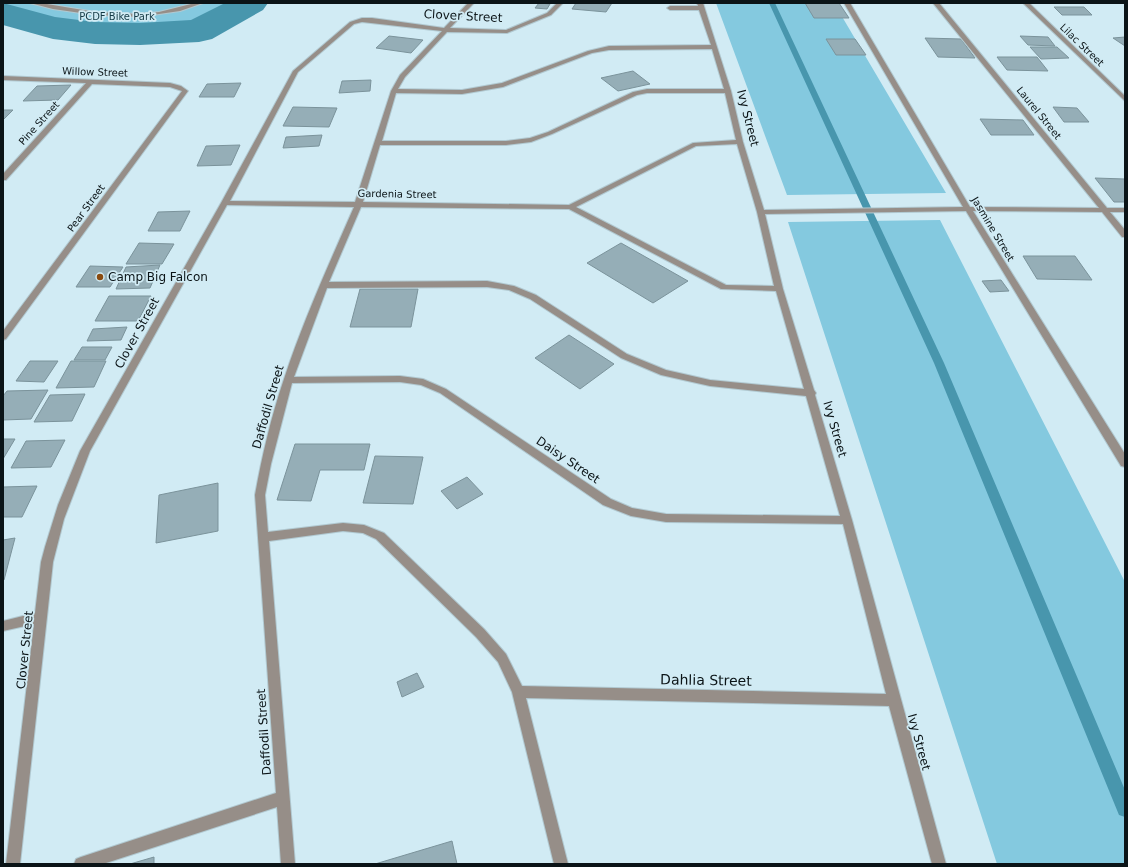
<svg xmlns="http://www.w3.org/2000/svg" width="1128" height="867" font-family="'DejaVu Sans',sans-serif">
	<rect width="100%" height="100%" fill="#d1ebf4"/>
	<path fill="#84c9df" d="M3,3h228l-50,22 -43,4 -39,1 -96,-18z
		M716,3h118l112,190 -159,2z
		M940,220l185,362v282h-128l-209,-642z"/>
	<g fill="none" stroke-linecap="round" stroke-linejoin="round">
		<path fill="#4896ad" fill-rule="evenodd" d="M769,3h6l169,360 181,427v27l-6,-2 -185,-452z"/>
		<path fill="#4896ad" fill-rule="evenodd" d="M3,3l52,14 40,5 45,1 51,-3 34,-17h43l-5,7 -51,29 -13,3 -59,3 -45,-1 -42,-5 -50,-14z"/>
	</g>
	<path fill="#95aeb7" stroke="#7b939b" d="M539,3l11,1 -3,5 -12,-1z
		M576,3h36l-6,9 -34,-3z
		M805,3h34l10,15h-35z
		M1054,7h30l8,8h-30z
		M389,36l34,4 -12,13 -35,-5z
		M1020,36l28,1 7,9 -27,-1z
		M1125,37v9l-12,-8z
		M925,38l36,1 14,19 -37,-1z
		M826,39h29l11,16h-30z
		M1030,47h27l12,11 -28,1z
		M997,57h40l11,14 -41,-1z
		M633,71l17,13 -32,7 -17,-13z
		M371,80l-1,11 -31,2 3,-12z
		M241,83l-7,14h-35l8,-13z
		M71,85l-13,15 -35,1 14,-15z
		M293,107l44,1 -8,19 -46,-1z
		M1053,107l24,1 12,14h-25z
		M3,110h10l-10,10z
		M980,119l43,1 11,15h-43z
		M322,135l-3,11 -36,2 3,-11z
		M240,145l-9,20 -34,1 9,-20z
		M1095,178l30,1v23h-11z
		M190,211l-10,20h-32l10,-19z
		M139,243l35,1 -12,20h-36z
		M621,243l67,38 -35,22 -66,-40z
		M1023,256h52l17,24 -55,-1z
		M160,265l-10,23 -34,1 10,-22z
		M90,266l33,1 -13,20h-34z
		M1001,280l8,11 -19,1 -8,-11z
		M360,289h58l-7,38h-61z
		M109,296h42l-13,25h-43z
		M127,327l-6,13 -34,1 6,-12z
		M569,335l45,29 -34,25 -45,-31z
		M82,347h30l-7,13h-31z
		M30,361h28l-14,21 -28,-1z
		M71,361h35l-12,26 -38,1z
		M48,390l-17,29 -28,1v-24l4,-5z
		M85,394l-13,27 -38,1 16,-27z
		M3,439h12l-12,20z
		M65,440l-14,27 -40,1 15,-27z
		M295,444h75l-6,26h-44l-9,31 -34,-1z
		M375,456l48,1 -10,47 -50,-1z
		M467,477l16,17 -26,15 -16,-18z
		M218,483v48l-62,12 3,-48z
		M37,486l-15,31h-19v-30z
		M15,538l-11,42h-1v-40z
		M417,673l7,14 -22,10 -5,-15z
		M452,841l5,23h-82z
		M154,857v7h-24z"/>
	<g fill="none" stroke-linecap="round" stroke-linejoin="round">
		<g stroke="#b1c9d1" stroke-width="2">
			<path id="lane" d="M30,3h11l54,9 43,2 21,-2 36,-9h8l-23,8 -42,6 -43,-2 -42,-6z"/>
		</g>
		<g stroke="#b1c9d1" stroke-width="2">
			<path id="street" d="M468,3h6l-24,25 56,2 41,-17 10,-10h6l-12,12 -44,18 -60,-1 -42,45 -7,12 64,1 40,-7 86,-32 21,-5 102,-1 -12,-35h-29l-3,-2 3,-2h28l-1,-3h6l28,88 12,51 21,68 199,-3 -119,-204h6l120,204 129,1 -166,-205h6l168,205h18v4h-15l15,18v7h-3l-20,-25 -129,-1 152,243v13l-4,-1 -155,-255 -201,3 18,75 31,101 2,3 -1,2 37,125 94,344h-14l-43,-158 -363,-8 42,166h-14l-42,-172 -14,-30 -22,-25 -100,-98 -13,-6 -20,-2 -74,10 26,323h-14l-4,-57 -174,57h-29l2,-5 5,-2 195,-64 -21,-298c7,-39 16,-78 29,-116 19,-58 45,-115 70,-172l-127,-2 -137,246 -26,68 -11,43 -33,302h-14l28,-240 -31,7v-10l32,-8 6,-51 4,-15 13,-42 22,-54 141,-248 72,-132 57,-49 12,-4h10l72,10zM362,22l80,9 -42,44 -9,16 -36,111 -125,-1 68,-129 56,-48zM712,49l12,40h-77l-14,3 -85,40 -18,6 -24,3h-124l14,-48 66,1 41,-7 89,-34 17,-3zM647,93h78l11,47 -43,3 -124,62 -206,-3 17,-57h126l25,-3 21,-8 85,-39zM737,144l20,68 17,74 -48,-1 -150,-78 120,-61zM361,207l208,2 152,80 55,2 28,98 -94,-9 -44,-10 -39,-16 -91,-59 -22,-9 -27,-5 -158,1zM487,287l22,3 21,9 91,59 40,17 49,11 96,10 34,120 -174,-2 -34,-6 -21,-9 -165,-110 -23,-10 -23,-3 -106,1 33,-89zM400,382l21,3 19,8 163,112 28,11 35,6 177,2 43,170 -364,-8 -16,-32 -22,-25 -100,-96 -20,-8 -21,-2 -75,9 -3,-37 6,-31 21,-81z
				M1023,3h6l96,93v5z
				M3,76l167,7 11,3 7,5 -182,248 -3,1v-9l179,-240 -12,-4 -78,-3 -86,96h-3v-6l83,-91 -83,-3z"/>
		</g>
		<use href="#lane" fill="#968e88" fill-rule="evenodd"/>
		<use href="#street" fill="#968e88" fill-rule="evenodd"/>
	</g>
	<circle fill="#8a4b11" stroke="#d1ebf4" stroke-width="1.5" cx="100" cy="277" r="4"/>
	<g text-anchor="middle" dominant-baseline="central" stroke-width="3.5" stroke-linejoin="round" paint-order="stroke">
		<g font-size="10" fill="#153a45" stroke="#d1ebf4">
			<text x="117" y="16">PCDF Bike Park</text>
		</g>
		<g font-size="10" fill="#0b1417" stroke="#d1ebf4">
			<text transform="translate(1082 45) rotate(44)">Lilac Street</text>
			<text transform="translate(95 72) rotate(2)">Willow Street</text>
			<text transform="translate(1039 113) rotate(51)">Laurel Street</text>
			<text transform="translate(39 123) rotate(-48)">Pine Street</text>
			<text transform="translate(397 194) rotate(1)">Gardenia Street</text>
			<text transform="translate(86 208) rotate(-54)">Pear Street</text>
			<text transform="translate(993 229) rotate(59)">Jasmine Street</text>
		</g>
		<g font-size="12" fill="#0b1417" stroke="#d1ebf4">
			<text transform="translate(463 16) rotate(3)">Clover Street</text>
			<text transform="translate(748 118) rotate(76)">Ivy Street</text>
			<text transform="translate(137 333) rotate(-61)">Clover Street</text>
			<text transform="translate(268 407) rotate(-74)">Daffodil Street</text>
			<text transform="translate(835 429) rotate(74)">Ivy Street</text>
			<text transform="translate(568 460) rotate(34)">Daisy Street</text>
			<text transform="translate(25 650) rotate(-84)">Clover Street</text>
			<text transform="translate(264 732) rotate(-94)">Daffodil Street</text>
			<text transform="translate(919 742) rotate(75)">Ivy Street</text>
		</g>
		<g font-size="12" fill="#0b1417" stroke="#d1ebf4" text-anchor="start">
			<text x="108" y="277">Camp Big Falcon</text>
		</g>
		<g font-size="14" fill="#0b1417" stroke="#d1ebf4">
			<text transform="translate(706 680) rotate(1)">Dahlia Street</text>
		</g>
	</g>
	<rect width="1128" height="867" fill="none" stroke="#0b1417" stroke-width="8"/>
</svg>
